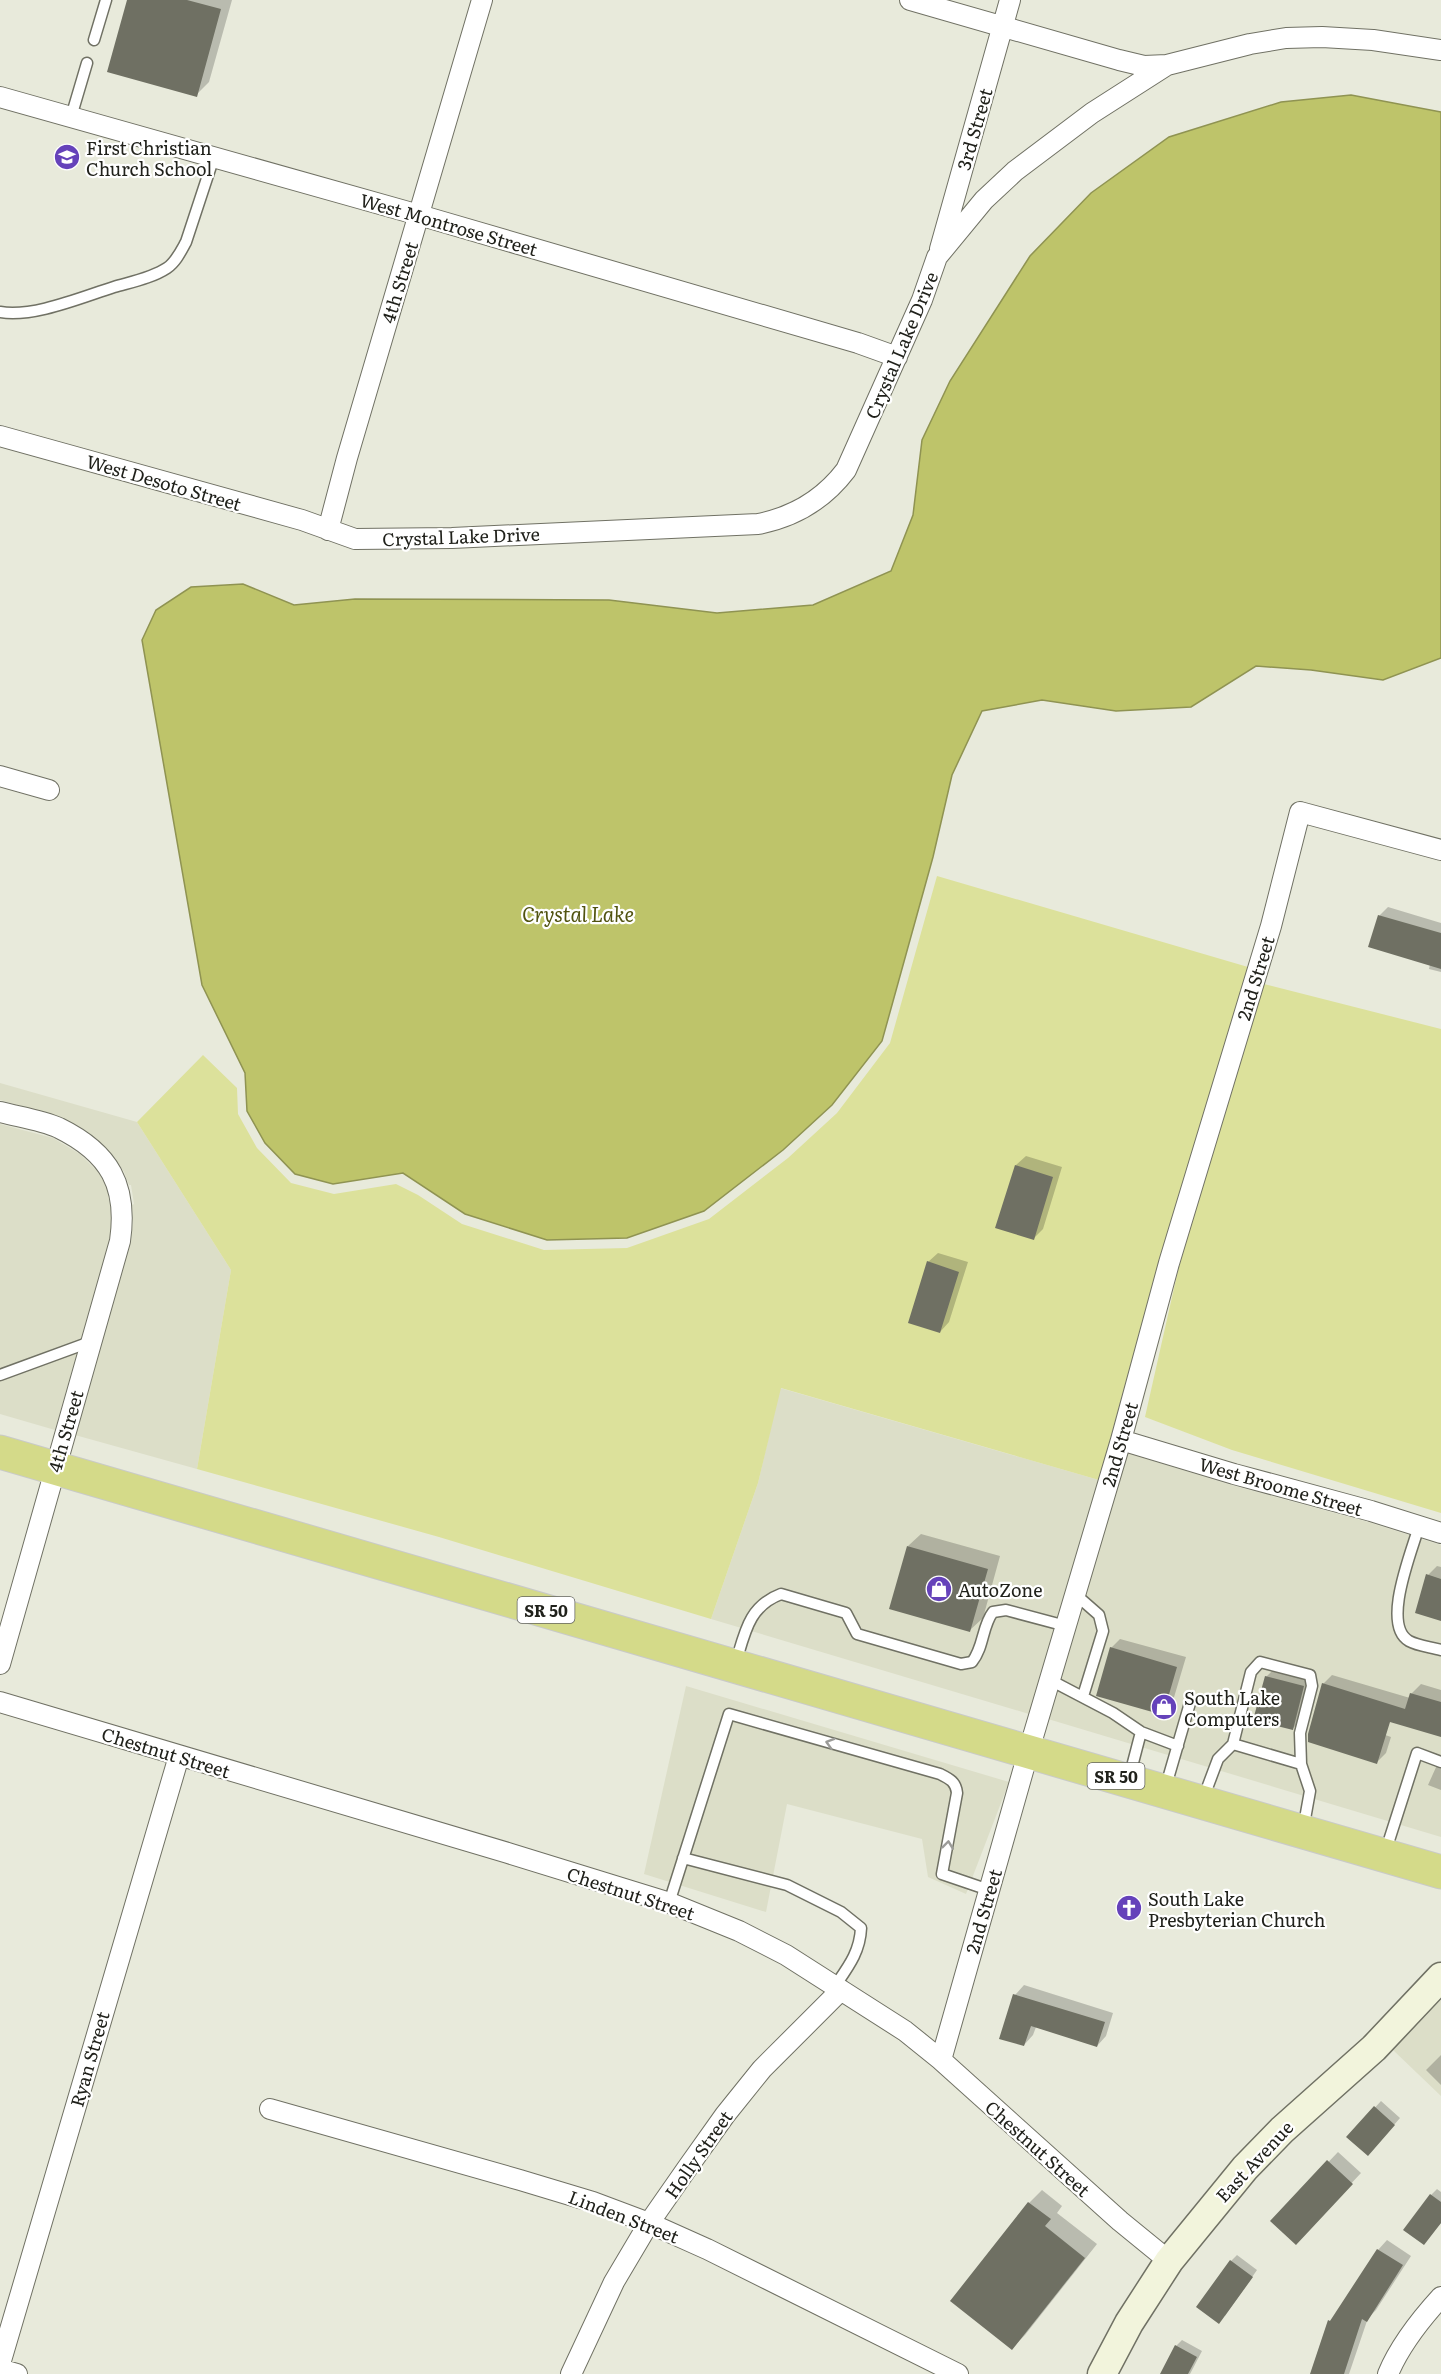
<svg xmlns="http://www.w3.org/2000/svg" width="1441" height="2374" font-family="Literata,serif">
	<rect width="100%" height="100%" fill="#e8eadb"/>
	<path fill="#dcdec8" d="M0,1083l137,39 94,148 -34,199 -122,-34 55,-190 3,-22 -1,-18 2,-1 -3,-19h-2l-5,-13 -12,-17 -21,-20 -30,-18 -61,-17z
		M0,1124l53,14 27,16 18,18 9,13 4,16 2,21 -3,17 -55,191 -55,-16z
		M780,1388l319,92 -70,234 -318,-95 47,-136z
		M1128,1453l103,32 137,37 73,23v292l-393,-118z
		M686,1686l323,96 -43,112 -38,-17 -6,-38 -135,-35 -21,108 -122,-38z
		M1441,1997v99l-48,-46z"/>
	<path fill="#dce19b" d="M937,876l311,91 -89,293 -60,220 -318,-92 -23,95 -47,136 -272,-82 -242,-68 34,-199 -94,-148 66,-67 34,33 1,26 19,34 34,35 43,11 62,-10 22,11 44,29 82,26 83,-2 82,-29 79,-61 49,-45 53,-70z
		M1264,984l177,45v484l-209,-63 -87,-33 34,-151z"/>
	<path fill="#bec46a" stroke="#8f9352" stroke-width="1.5" d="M1351,95l90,17v546l-58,22 -72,-10 -55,-4 -65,41 -75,4 -74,-11 -60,11 -30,64 -19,82 -51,184 -50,64 -49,45 -79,61 -77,27 -80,2 -82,-26 -62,-41 -70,11 -38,-10 -30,-31 -18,-32 -2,-38 -43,-88 -60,-345 14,-30 35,-23 52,-3 51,21 61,-6 254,1 108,13 96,-8 78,-34 22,-56 9,-75 28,-59 80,-125 61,-63 78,-56 112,-35z"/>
	<path fill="#0003" d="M129,0h103l-23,82 -13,13z
		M1388,907l53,16v49l-12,-3 1,-5 -60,-18 10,-31z
		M1026,1156l36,11 -19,62 -10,10 -17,-74z
		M938,1253l30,9 -19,60 -9,10 -12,-70z
		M921,1534l79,22 -17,62 -13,12 -62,-84z
		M1437,1566l4,1v53l-13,-45z
		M1120,1639l66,18 -14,47 -9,10 -52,-66z
		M1272,1671l37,10 -10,42 -7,6 -26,-52z
		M1332,1675l78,23 1,-4 10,-10 20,6v45l-69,-20 -4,14 23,8 -5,16 -9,9 -54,-78z
		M1437,1765l4,1v24l-13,-5z
		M1024,1985l89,28 -7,23 -9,10 -61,-19 -3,8 -9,10 -9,-50z
		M1441,2055v30l-15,-15z
		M1381,2101l19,17 -26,30 -26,-11z
		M1338,2152l23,21 -56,60 -33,-12z
		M1437,2189l4,3v31l-17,20 7,-48z
		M1042,2190l20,16 -5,7 40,31 -72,91 -13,13 -60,-47 77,-98z
		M1387,2240l24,16 -35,54 -8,8 -19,56h-37l18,-53 6,-6 42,-65z
		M1237,2255l20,15 -32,46 6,-55z
		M1182,2340l20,11 -12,23h-28l14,-28z"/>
	<path fill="#6f7063" d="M127,0h60l34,9 -24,88 -90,-25z
		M1378,915l63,18v36l-73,-22z
		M1015,1165l38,12 -19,63 -39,-12z
		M927,1261l32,11 -19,61 -32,-10z
		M907,1546l81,23 -18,63 -81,-23z
		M1426,1574l15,5v42l-26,-8z
		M1110,1647l67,20 -14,48 -67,-19z
		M1265,1676l39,10 -11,44 -40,-10z
		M1322,1683l83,26 5,-16 31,9v35l-51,-15 -13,42 -69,-22v-8z
		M1013,1994l92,28 -8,25 -66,-21 -7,20 -25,-7z
		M1374,2106l21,19 -27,31 -22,-19z
		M1327,2160l26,24 -57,61 -26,-24z
		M1430,2194l11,8v21l-17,22 -21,-15z
		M1028,2202l23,17 -6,7 40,32 -73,92 -62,-49z
		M1377,2249l26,16 -36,57 -5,-3 -18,55h-34l18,-54 2,1z
		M1230,2260l23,17 -34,47 -23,-17z
		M1175,2345l22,12 -9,17h-28z"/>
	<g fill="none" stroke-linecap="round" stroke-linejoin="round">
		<g stroke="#707164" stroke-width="13">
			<path id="lane" d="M94,40l12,-40
				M71,117l16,-54
				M0,312c33,6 82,-15 114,-25 17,-5 38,-9 53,-19 9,-6 14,-17 19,-26l28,-85
				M0,1375l90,-33
				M1419,1526c-7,25 -38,99 -10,115 9,5 22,6 32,9
				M1075,1594l24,21 4,16 -20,65
				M736,1662c9,-30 13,-56 45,-68l65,19 11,21 104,30 11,-2c12,-15 10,-36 21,-50l13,-2 60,16
				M1050,1680l63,33 28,19 37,14
				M1233,1744l68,20
				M1129,1778l12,-46
				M1165,1789l25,-86
				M1203,1799l15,-40 15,-15 18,-72 9,-10 50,13 2,11 -12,47 1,31 9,27 -7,39
				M1385,1853l32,-100 24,9
				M683,1858l104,27 54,27 20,16c-1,24 -13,39 -26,58
				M669,1903l60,-189 211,60c10,5 16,8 17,19l-15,81 47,16"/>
		</g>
		<g stroke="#707164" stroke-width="22">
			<path id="street" d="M910,0l209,60 25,6 23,-1
				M0,97l419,118 439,128 39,14
				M940,249l70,-249
				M0,436l302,84 53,19 97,-1 306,-14c36,-7 66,-25 88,-54l76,-170 15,-43 47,-57 31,-29 77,-58 75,-48 83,-21 36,-6 36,-1 51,3 68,10
				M328,530l19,-72 135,-458
				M0,776l49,14
				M0,1112c19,5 41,8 59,16 51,25 69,58 61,113l-120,423
				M1121,1440l113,34 137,37 70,22
				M0,1702l508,151 162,50 69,28 47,24 119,76 36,29 179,161 49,40
				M941,2060l88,-310 92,-310 48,-177 102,-337 29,-114 141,38
				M270,2109l250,71 73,22 56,21 58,26 251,125
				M0,2364l179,-608
				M0,2369l17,5
				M571,2374l43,-92 35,-59 39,-56 37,-52 37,-46 79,-79
				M1388,2374c12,-29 32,-54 53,-77"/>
		</g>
		<g stroke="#707164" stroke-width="31">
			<path id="secondary" d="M1102,2374l27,-51 40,-62 76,-93 37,-38 92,-82 67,-71"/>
		</g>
		<g stroke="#c9cac8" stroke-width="35">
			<path id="highway" d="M0,1452l1441,420"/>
		</g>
		<use href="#lane" stroke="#fff" stroke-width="10"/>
		<use href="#street" stroke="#fff" stroke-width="20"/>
		<use href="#secondary" stroke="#f2f4dc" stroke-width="28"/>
		<use href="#highway" stroke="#d4da89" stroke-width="33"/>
	</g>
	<defs><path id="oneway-chevron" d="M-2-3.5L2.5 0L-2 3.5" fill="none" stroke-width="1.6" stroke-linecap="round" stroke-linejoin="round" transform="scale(1.5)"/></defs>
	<g stroke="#9b9b98">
		<use href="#oneway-chevron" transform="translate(830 1743) rotate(-164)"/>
		<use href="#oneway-chevron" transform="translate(948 1845) rotate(-83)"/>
	</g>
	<defs>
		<g id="school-disc" transform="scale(1.35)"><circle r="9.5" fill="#6542ba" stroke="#fff"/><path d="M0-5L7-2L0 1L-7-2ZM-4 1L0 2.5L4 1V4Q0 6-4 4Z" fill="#fff"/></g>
		<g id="shop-disc" transform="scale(1.35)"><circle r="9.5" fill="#6542ba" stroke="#fff"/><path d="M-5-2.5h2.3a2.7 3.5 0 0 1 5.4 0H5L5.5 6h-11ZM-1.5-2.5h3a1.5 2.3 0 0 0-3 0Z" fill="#fff"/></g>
		<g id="church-disc" transform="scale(1.35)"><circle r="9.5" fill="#6542ba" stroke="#fff"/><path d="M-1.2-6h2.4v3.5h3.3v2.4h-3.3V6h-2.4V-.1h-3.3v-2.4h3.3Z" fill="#fff"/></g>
	</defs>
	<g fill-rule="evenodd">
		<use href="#school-disc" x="67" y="157"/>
		<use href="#shop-disc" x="939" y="1589"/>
		<use href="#shop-disc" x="1164" y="1707"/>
		<use href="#church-disc" x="1129" y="1908"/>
	</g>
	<g text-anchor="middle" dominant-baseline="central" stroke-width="4.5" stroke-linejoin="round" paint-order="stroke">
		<g fill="#fff" stroke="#63645f" stroke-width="1.5">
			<rect x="517.5" y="1597" width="57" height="26" rx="4.5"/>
			<rect x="1087.5" y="1763" width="57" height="26" rx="4.5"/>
		</g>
		<g font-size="16" font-weight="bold" fill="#20211b">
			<text x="546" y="1610">SR 50</text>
			<text x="1116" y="1776">SR 50</text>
		</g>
		<g font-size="18" fill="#20211b" stroke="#fff">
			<text transform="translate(974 129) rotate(-74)">3rd Street</text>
			<text transform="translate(449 224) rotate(16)">West Montrose Street</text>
			<text transform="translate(399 282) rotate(-73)">4th Street</text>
			<text transform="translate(901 345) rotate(-67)">Crystal Lake Drive</text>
			<text transform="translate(164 482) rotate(16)">West Desoto Street</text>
			<text transform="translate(461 536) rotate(-2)">Crystal Lake Drive</text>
			<text transform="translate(1255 978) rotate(-73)">2nd Street</text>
			<text transform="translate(65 1431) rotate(-74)">4th Street</text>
			<text transform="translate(1119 1444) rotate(-74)">2nd Street</text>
			<text transform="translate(1281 1486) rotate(16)">West Broome Street</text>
			<text transform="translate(166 1752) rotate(17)">Chestnut Street</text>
			<text transform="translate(631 1893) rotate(18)">Chestnut Street</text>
			<text transform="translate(983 1911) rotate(-74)">2nd Street</text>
			<text transform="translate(89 2059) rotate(-74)">Ryan Street</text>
			<text transform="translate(1038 2148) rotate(42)">Chestnut Street</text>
			<text transform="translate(698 2154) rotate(-55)">Holly Street</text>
			<text transform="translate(1254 2161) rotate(-47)">East Avenue</text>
			<text transform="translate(624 2216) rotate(21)">Linden Street</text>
		</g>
		<g font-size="18" fill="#20211b" stroke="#fff" text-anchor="start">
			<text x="86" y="147">First Christian<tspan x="86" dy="21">Church School</tspan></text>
			<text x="958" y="1589">AutoZone</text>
			<text x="1184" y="1697">South Lake<tspan x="1184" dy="21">Computers</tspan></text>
			<text x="1148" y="1898">South Lake<tspan x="1148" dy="21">Presbyterian Church</tspan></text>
		</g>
		<g font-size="20" font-style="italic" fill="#515310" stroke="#fff">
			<text x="578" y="913">Crystal Lake</text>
		</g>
	</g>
</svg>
